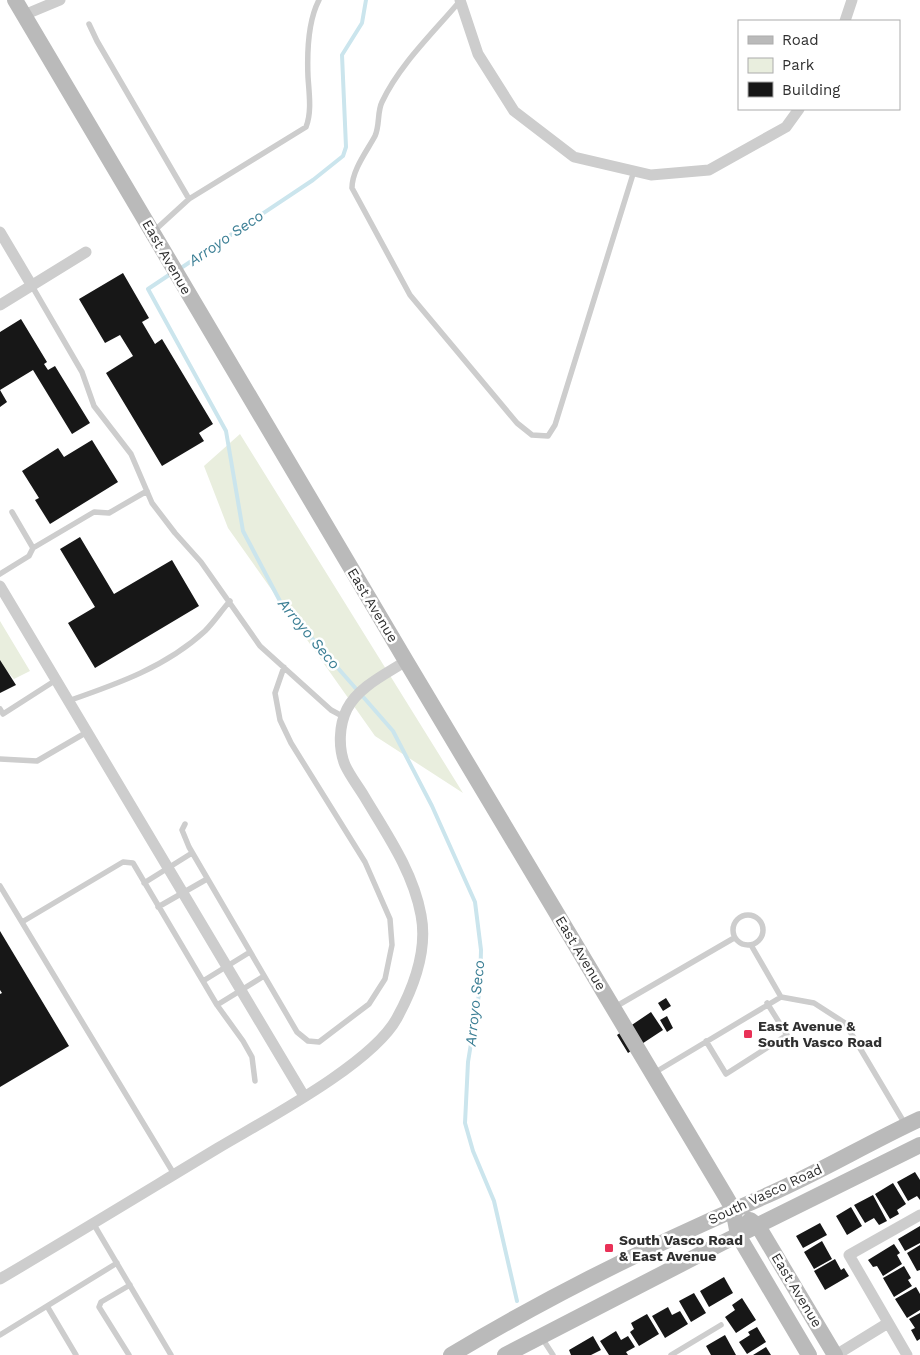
<svg xmlns="http://www.w3.org/2000/svg" width="920" height="1355" font-family="'Work Sans',sans-serif">
	<rect width="100%" height="100%" fill="#fff"/>
	<path fill="#e9eede" d="M240,434l223,359 -88,-57 -147,-208 -24,-62z
		M0,621l30,50 -16,8 -14,-16z"/>
	<g fill="none" stroke-linecap="round" stroke-linejoin="round">
		<path stroke="#cbe5ed" stroke-width="4" d="M178,270l135,-90 30,-24 3,-9 -4,-92 20,-32 4,-23
			M172,273l-24,16 78,142 17,100 38,72 112,128 39,75 43,96 6,48 -1,38 -12,74 -3,61 8,28 21,50 23,100"/>
	</g>
	<path fill="#171717" d="M123,273l26,45 -7,4 13,22 7,-5 51,85 -14,9 5,8 -42,25 -56,-93 27,-17 -13,-21 -15,8 -26,-44z
		M21,319l26,43 -3,2 4,6 7,-4 35,57 -18,11 -39,-64 -33,20v-58z
		M0,390l7,12 -7,5z
		M92,440l26,42 -68,42 -15,-24 4,-2 -17,-27 36,-23 6,9z
		M80,537l34,57 58,-34 27,46 -104,62 -27,-45 27,-16 -35,-58z
		M0,660l16,25 -16,8z
		M0,931l69,115 -69,41v-93l2,-1 -2,-3z
		M666,998l5,8 -8,5 -5,-8z
		M651,1012l12,18 -35,23 -11,-18z
		M667,1016l6,12 -6,4 -7,-12z
		M915,1172l5,8v20l-3,-4 -9,5 -11,-19z
		M893,1183l13,21 -9,6 2,4 -9,5 -15,-25z
		M873,1195l14,26 -8,4 -5,-7 -9,5 -11,-18z
		M851,1207l11,19 -15,9 -11,-19z
		M820,1223l7,12 -24,13 -7,-12z
		M920,1226v17l-15,8 -7,-12z
		M822,1241l10,18 -18,10 -10,-17z
		M894,1244l6,9 -3,2 5,9 -19,12 -6,-10 -4,1 -5,-7z
		M920,1245v25l-3,1 -10,-18z
		M835,1259l6,11 3,-2 5,8 -24,14 -11,-19z
		M904,1266l7,12 -3,2 4,6 -18,11 -11,-19z
		M724,1277l9,16 -24,14 -9,-16z
		M916,1287l4,7v16l-13,8 -12,-19z
		M694,1293l12,20 -15,9 -12,-21z
		M742,1298l14,22 -20,13 -11,-16 10,-7 -3,-5z
		M668,1307l4,8 8,-4 8,13 -23,14 -13,-22z
		M920,1313v26l-3,2 -6,-11 4,-2 -6,-9z
		M647,1314l12,20 -20,12 -9,-14 4,-3 -3,-6z
		M757,1327l9,15 -19,12 -8,-12 11,-7 -2,-3z
		M616,1331l5,9 7,-4 7,11 -9,5 2,3h-19l-9,-14z
		M725,1335l11,20h-25l-5,-9z
		M593,1336l8,14 -10,5h-20l-2,-5z
		M766,1347l5,8h-18z"/>
	<g fill="none" stroke-linecap="round" stroke-linejoin="round">
		<path stroke="#cdcdcd" stroke-width="5.5" d="M460,1c-27,32 -60,63 -78,101 -5,10 -2,23 -7,34 -8,15 -23,34 -23,52l58,107 107,128 15,12 16,1 7,-11 79,-254
			M89,24l8,17 92,158
			M154,231l35,-32 117,-72c6,-15 3,-34 2,-50 -1,-24 0,-56 11,-77
			M32,286l50,86 12,34 37,48 21,49 23,30 26,29 59,84 71,64 13,7
			M12,512l21,36
			M0,574l29,-18 4,-8 61,-36 15,1 38,-22
			M68,701c49,-17 98,-34 137,-70 9,-9 16,-20 25,-30
			M0,709l3,5 53,-34
			M0,759l37,2 50,-29
			M185,824l-3,6 7,17 108,185 11,9 11,1 50,-38 16,-25 7,-34 -2,-26 -25,-57 -74,-119 -11,-23 -5,-27 9,-26
			M144,883l48,-30
			M0,886l174,288
			M158,907l49,-28
			M733 930a15 15 0 1 1 30 0a15 15 0 1 1-30 0Z
			M22,922l101,-60 10,1 84,142 26,36 9,16 3,24
			M751,945l30,52
			M203,981l47,-29
			M217,1005l47,-29
			M615,1007l119,-69
			M706,1041l20,33 61,-39 -20,-32
			M654,1073l127,-76 33,6 31,20 60,101
			M93,1223l78,132
			M47,1306l29,49
			M0,1335l117,-72
			M542,1338l11,17
			M129,1355l-30,-48 2,-5 29,-17
			M671,1355l50,-30"/>
		<path stroke="#cdcdcd" stroke-width="11" d="M460,0l18,54 36,57 60,46 77,18 58,-5 77,-43 13,-18
			M24,15l36,-15
			M845,21l7,-21
			M0,232l32,54
			M0,305l86,-53
			M0,586l304,510
			M0,1279c73,-43 145,-87 218,-131 47,-28 154,-84 179,-130 17,-31 31,-67 24,-103 -8,-44 -35,-82 -57,-119 -6,-10 -14,-20 -19,-31 -7,-17 -6,-40 2,-56 11,-22 39,-35 59,-48
			M836,1355l52,-32
			M907,1355l-58,-100 71,-40"/>
		<path stroke="#bababa" stroke-width="16" d="M15,0l391,661 319,534 8,14 5,26 71,120
			M750,1220l8,6 77,129
			M451,1355c100,-60 203,-111 310,-157 54,-23 105,-54 159,-79
			M505,1355l217,-112 198,-98"/>
	</g>
	<g fill="#e93157" stroke="#fff" stroke-width="2">
		<rect x="743" y="1029" width="10" height="10" rx="2.5"/>
		<rect x="604" y="1243" width="10" height="10" rx="2.5"/>
	</g>
	<g text-anchor="middle" dominant-baseline="central" stroke-width="5" stroke-linejoin="round" paint-order="stroke">
		<g font-size="14" fill="#303030" stroke="#fff">
			<text transform="translate(167 257) rotate(60)">East Avenue</text>
			<text transform="translate(373 605) rotate(59)">East Avenue</text>
			<text transform="translate(581 953) rotate(59)">East Avenue</text>
			<text transform="translate(765 1194) rotate(-25)">South Vasco Road</text>
			<text transform="translate(797 1290) rotate(59)">East Avenue</text>
		</g>
		<g font-size="14" font-weight="bold" fill="#303030" stroke="#fff" text-anchor="start">
			<text x="758" y="1026">East Avenue &amp;<tspan x="758" dy="16">South Vasco Road</tspan></text>
			<text x="619" y="1240">South Vasco Road<tspan x="619" dy="16">&amp; East Avenue</tspan></text>
		</g>
		<g font-size="15" font-style="italic" fill="#3c7f95" stroke="#fff">
			<text transform="translate(226 238) rotate(-34)">Arroyo Seco</text>
			<text transform="translate(309 634) rotate(50)">Arroyo Seco</text>
			<text transform="translate(475 1003) rotate(-84)">Arroyo Seco</text>
		</g>
	</g>
	<rect x="738" y="20" width="162" height="90" fill="#ffffff" stroke="#acacac"/>
	<rect x="748" y="36" width="25" height="8" fill="#bababa" stroke="#acacac"/>
	<text x="782" y="45" font-size="15" fill="#303030">Road</text>
	<rect x="748" y="58" width="25" height="15" fill="#e9eede" stroke="#acacac"/>
	<text x="782" y="70" font-size="15" fill="#303030">Park</text>
	<rect x="748" y="82" width="25" height="15" fill="#171717" stroke="#acacac"/>
	<text x="782" y="95" font-size="15" fill="#303030">Building</text>
</svg>
